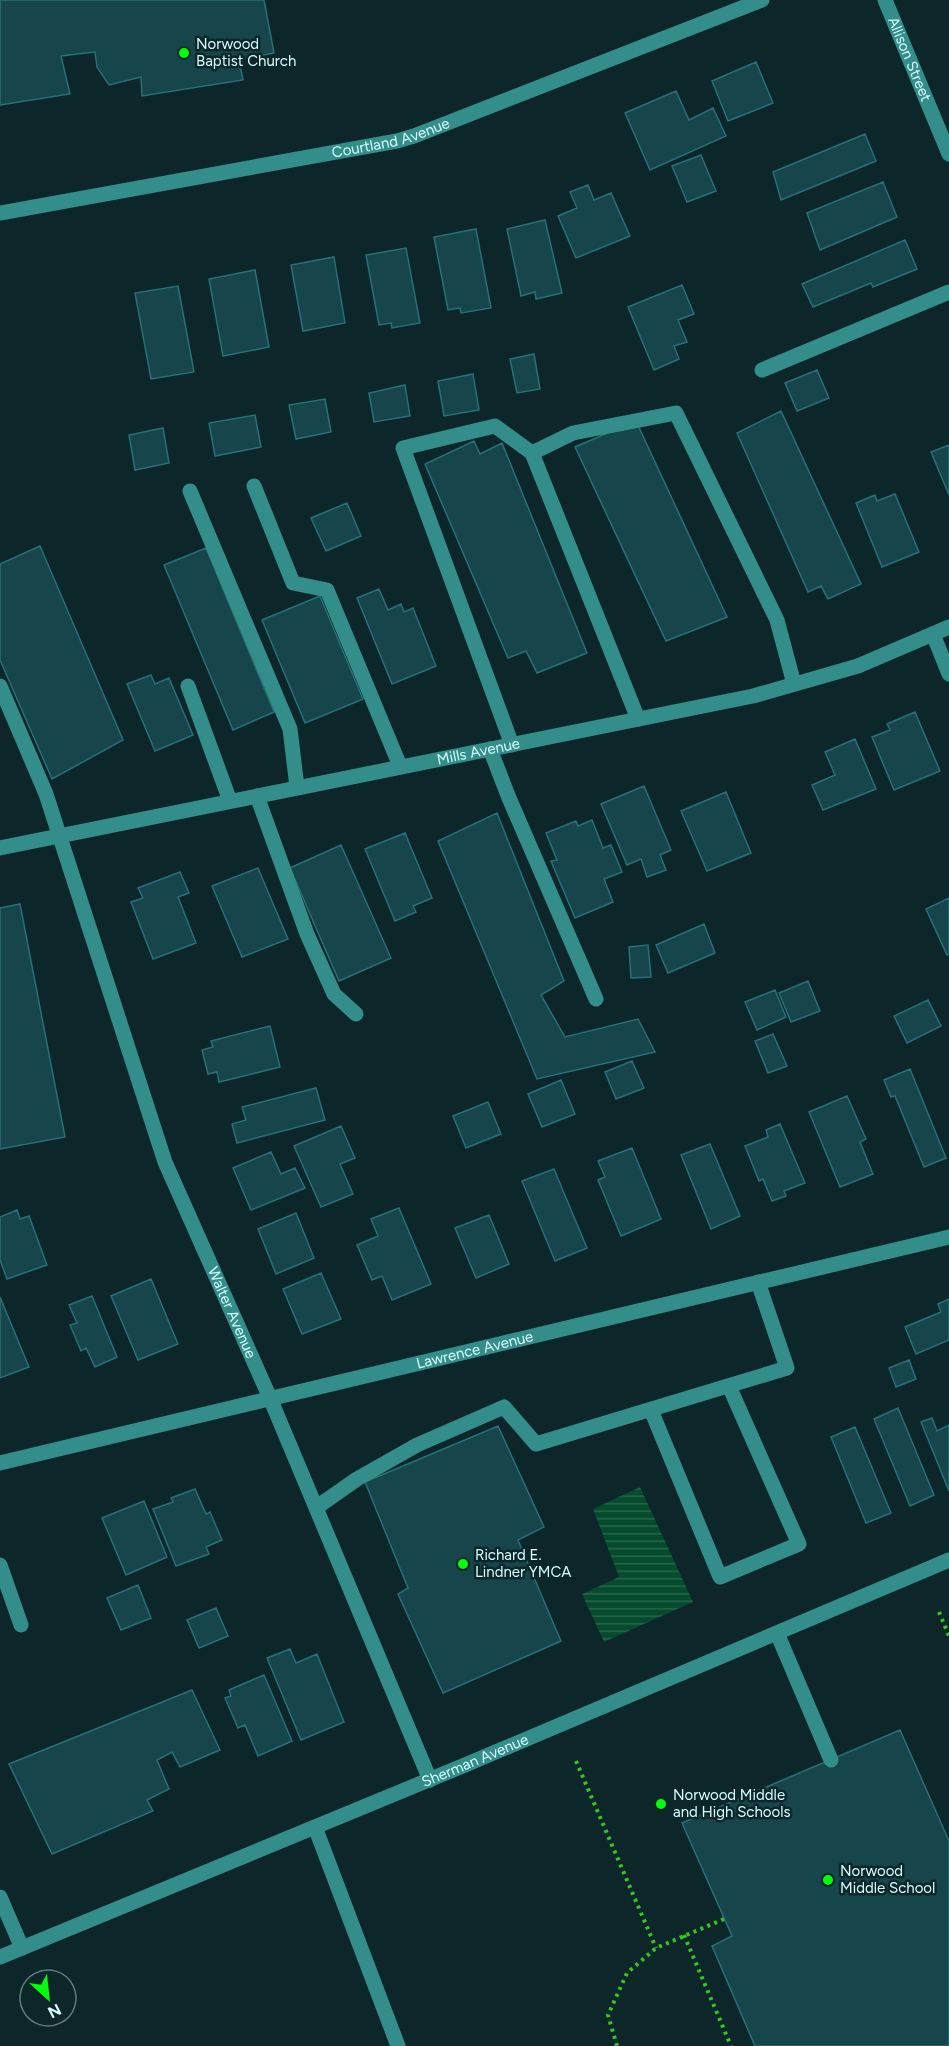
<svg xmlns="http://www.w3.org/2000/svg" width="949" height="2046" font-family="Figtree,sans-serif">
	<defs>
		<pattern id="water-rules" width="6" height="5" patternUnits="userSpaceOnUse" patternTransform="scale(1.5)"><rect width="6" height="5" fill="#054b2d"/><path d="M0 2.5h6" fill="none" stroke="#29664c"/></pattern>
	</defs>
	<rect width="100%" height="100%" fill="#0d2629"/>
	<path fill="url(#water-rules)" d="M640,1487l53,115 -89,40 -22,-48 37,-17 -26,-68z"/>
	<path fill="#17454c" stroke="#27707b" stroke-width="1.5" d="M0,0h264l10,53 -35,7 4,20 -101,16 -1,-19 -32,8 -12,-18 -2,-15 -34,4 9,38 -70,11z
		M756,62l17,41 -45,18 -16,-40z
		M676,91l13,29 24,-12 13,28 -76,34 -25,-57z
		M865,134l11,27 -95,39 -8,-28z
		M701,155l15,36 -29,11 -15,-36z
		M883,182l14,35 -77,33 -13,-37z
		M588,185l6,15 17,-7 19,43 -54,22 -18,-42 19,-8 -7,-16z
		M545,220l17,73 -26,6 -1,-7 -14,4 -14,-67z
		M476,229l15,79 -30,5 -1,-5 -12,2 -14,-73z
		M905,240l12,29 -44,18 -2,-4 -58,24 -11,-23z
		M406,248l14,75 -28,5 -1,-5 -12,2 -13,-70z
		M334,257l11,66 -42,8 -12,-66z
		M255,270l14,77 -46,9 -14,-77z
		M682,285l12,29 -16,6 9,22 -13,4 5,13 -25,11 -26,-63z
		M178,286l16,86 -43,7 -16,-86z
		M534,354l6,35 -23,4 -7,-34z
		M817,370l12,28 -32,13 -12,-28z
		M473,374l6,36 -35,6 -6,-35z
		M405,385l5,31 -36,6 -5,-29z
		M325,399l6,33 -35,7 -7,-34z
		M781,411l80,173 -33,15 -7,-13 -13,6 -71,-159z
		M255,415l6,32 -46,9 -6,-33z
		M636,421l91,196 -61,24 -91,-194z
		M163,428l6,35 -34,7 -6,-35z
		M474,441l6,13 22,-11 85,210 -50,20 -11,-22 -18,7 -83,-194z
		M949,445v50l-18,-43z
		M895,494l24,58 -37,15 -26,-64 19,-8 2,6z
		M347,503l14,33 -35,15 -15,-33z
		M40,546l83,194 -71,39 -52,-119v-96z
		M206,548l68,164 -41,18 -69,-165z
		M379,589l9,21 13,-6 3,8 9,-4 23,58 -44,18 -35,-86z
		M320,596l43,103 -58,24 -43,-103z
		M151,675l4,9 14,-6 24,57 -38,16 -28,-67z
		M915,712l25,59 -46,19 -22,-53 18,-7 -3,-6z
		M855,739l21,50 -53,21 -11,-25 23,-10 -10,-23z
		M644,786l27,64 -11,5 6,15 -19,7 -6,-18 -14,6 -26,-61z
		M726,792l25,61 -44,18 -26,-60z
		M497,813l67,168 -23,14 24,42 73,-18 17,33 -118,27 -99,-238z
		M592,820l11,28 8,-3 11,27 -18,7 9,23 -38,16 -24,-57 6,-1 -11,-27 30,-12 2,5z
		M405,833l27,65 -19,8 3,6 -21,9 -30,-72z
		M341,845l50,113 -52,23 -49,-113z
		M258,868l30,71 -46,18 -30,-71z
		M180,872l9,21 -11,4 18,46 -43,16 -22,-57 12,-4 -5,-10z
		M949,898v56l-2,1 -21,-46z
		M20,904l45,233 -65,12v-241z
		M704,924l11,29 -47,20 -12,-28z
		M648,945l3,32 -20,1 -2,-31z
		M808,981l12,30 -29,11 -12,-29z
		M775,990l11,27 -29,13 -12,-28z
		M928,1000l13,26 -34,17 -13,-27z
		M270,1026l10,41 -61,15 -2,-10 -9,2 -6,-24 11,-3 -2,-6z
		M773,1034l14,32 -19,7 -13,-32z
		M632,1061l12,27 -28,11 -11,-27z
		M910,1069l36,89 -22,9 -29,-71 -4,1 -7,-17z
		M561,1080l14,34 -33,13 -14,-33z
		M316,1088l9,32 -88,23 -5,-19 14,-4 -4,-13z
		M847,1096l19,43 -6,3 13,32 -33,13 -31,-75z
		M488,1102l13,32 -35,14 -13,-32z
		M780,1124l25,59 -21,8 2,5 -14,5 -9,-22 -4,2 -14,-35 23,-9 -2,-7z
		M341,1126l14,32 -15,6 13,30 -32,13 -27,-61z
		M710,1144l30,72 -29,13 -30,-74z
		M632,1148l29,71 -40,17 -23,-56 7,-3 -7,-16z
		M271,1152l10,22 14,-6 10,20 -54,22 -18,-42z
		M554,1169l33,79 -32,13 -33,-80z
		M399,1208l32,76 -39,16 -10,-24 -10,4 -15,-35 21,-9 -7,-17z
		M17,1210l3,9 9,-3 18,49 -40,14 -7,-19v-43z
		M296,1213l18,45 -38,16 -18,-45z
		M489,1215l20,49 -33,14 -21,-50z
		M321,1273l20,46 -39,15 -19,-45z
		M151,1279l27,65 -40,16 -27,-64z
		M92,1296l25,61 -22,10 -9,-19 -5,3 -11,-26 7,-2 -8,-18z
		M0,1297l29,70 -29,11z
		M949,1299v41l-33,14 -11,-27 36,-15 -3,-8z
		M909,1360l7,19 -20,8 -7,-19z
		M898,1408l36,87 -24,11 -36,-87z
		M932,1418l5,13 12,-6v66l-28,-69z
		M498,1426l46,101 -26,13 43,101 -118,52 -45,-99 10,-6 -43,-106z
		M855,1427l36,86 -25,10 -35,-86z
		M195,1489l11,25 4,-2 12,28 -16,7 3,7 -33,12 -23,-57 20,-7 -2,-4z
		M144,1501l23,56 -41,18 -24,-57z
		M138,1585l13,33 -30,12 -14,-32z
		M216,1608l12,28 -29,12 -12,-28z
		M290,1649l6,14 21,-9 27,68 -43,18 -34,-82z
		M264,1675l28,66 -34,15 -13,-31 -7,3 -13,-30 6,-2 -2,-6z
		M192,1690l28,60 -40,17 -8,-15 -15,8 12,29 -22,11 6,11 -101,43 -43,-90z
		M900,1730l49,111v205h-194l-43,-100 20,-10 -50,-113z"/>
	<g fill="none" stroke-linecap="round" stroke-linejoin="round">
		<path stroke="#37c622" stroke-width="4" stroke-dasharray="3 4.5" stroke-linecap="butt" d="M939,1612l10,24
			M576,1761l80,187
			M684,1935l47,111
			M617,2046l-9,-31 19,-42 29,-25 68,-29"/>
		<g stroke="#338d8b" stroke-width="15">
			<path id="s1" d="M885,0l64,154"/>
			<path id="s2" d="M0,213l397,-72 17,-5 348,-136"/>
			<path d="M762,370l187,-78"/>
			<path d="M254,486l39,97 34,7 73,176"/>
			<path d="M190,491l100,238 7,58"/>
			<path d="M933,634l16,40"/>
			<path id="s3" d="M0,686l46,108 119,368 105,236 160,382"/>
			<path d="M188,686l42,115"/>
			<path d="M638,719l-106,-266 41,-20 103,-20 101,207 17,64"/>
			<path d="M512,745l-109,-297 92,-22 37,27"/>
			<path d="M490,749l19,49 87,201"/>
			<path d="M257,796l50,138 27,60 22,20"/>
			<path id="s4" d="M0,848l753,-152 105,-30 91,-39"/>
			<path d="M651,1410l69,167 79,-33 -70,-158"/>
			<path id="s5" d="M0,1463l949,-226"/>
			<path d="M317,1507l40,-28 60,-34 87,-38 32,37 251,-76 -29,-86"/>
			<path d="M0,1565l21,60"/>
			<path d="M777,1633l54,127"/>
			<path d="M315,1827l83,219"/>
			<path d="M0,1897l22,51"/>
			<path id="s6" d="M0,1957l465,-192 484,-205"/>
		</g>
	</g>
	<g fill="#02ff0a" stroke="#0d2629" stroke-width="2">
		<circle cx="184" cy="53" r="6"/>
		<circle cx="463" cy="1564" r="6"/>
		<circle cx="661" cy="1804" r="6"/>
		<circle cx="828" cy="1880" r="6"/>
	</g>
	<g text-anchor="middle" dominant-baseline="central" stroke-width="5" stroke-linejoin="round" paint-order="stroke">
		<g font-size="15" fill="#d6fdff" stroke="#0d2629" text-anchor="start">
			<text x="196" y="44">Norwood<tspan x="196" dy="17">Baptist Church</tspan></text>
			<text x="475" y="1555">Richard E.<tspan x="475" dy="17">Lindner YMCA</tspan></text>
			<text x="673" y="1795">Norwood Middle<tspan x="673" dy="17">and High Schools</tspan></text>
			<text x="840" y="1871">Norwood<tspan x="840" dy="17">Middle School</tspan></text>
		</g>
		<g font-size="15" fill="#d6fdff" stroke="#0d2629">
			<text stroke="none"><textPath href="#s1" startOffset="64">Allison Street</textPath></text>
			<text stroke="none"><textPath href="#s2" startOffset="398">Courtland Avenue</textPath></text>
			<text stroke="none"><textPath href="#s4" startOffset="488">Mills Avenue</textPath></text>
			<text stroke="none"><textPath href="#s3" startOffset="669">Walter Avenue</textPath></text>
			<text stroke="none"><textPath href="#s5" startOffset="488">Lawrence Avenue</textPath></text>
			<text stroke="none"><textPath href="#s6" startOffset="514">Sherman Avenue</textPath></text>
		</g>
	</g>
	<g transform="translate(48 1998) rotate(153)"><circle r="28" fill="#0d2629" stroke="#5d7c7f" stroke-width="1.5"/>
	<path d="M0-4.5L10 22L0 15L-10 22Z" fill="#02ff0a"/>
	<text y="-9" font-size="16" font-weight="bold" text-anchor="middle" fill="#d6fdff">N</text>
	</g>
</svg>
